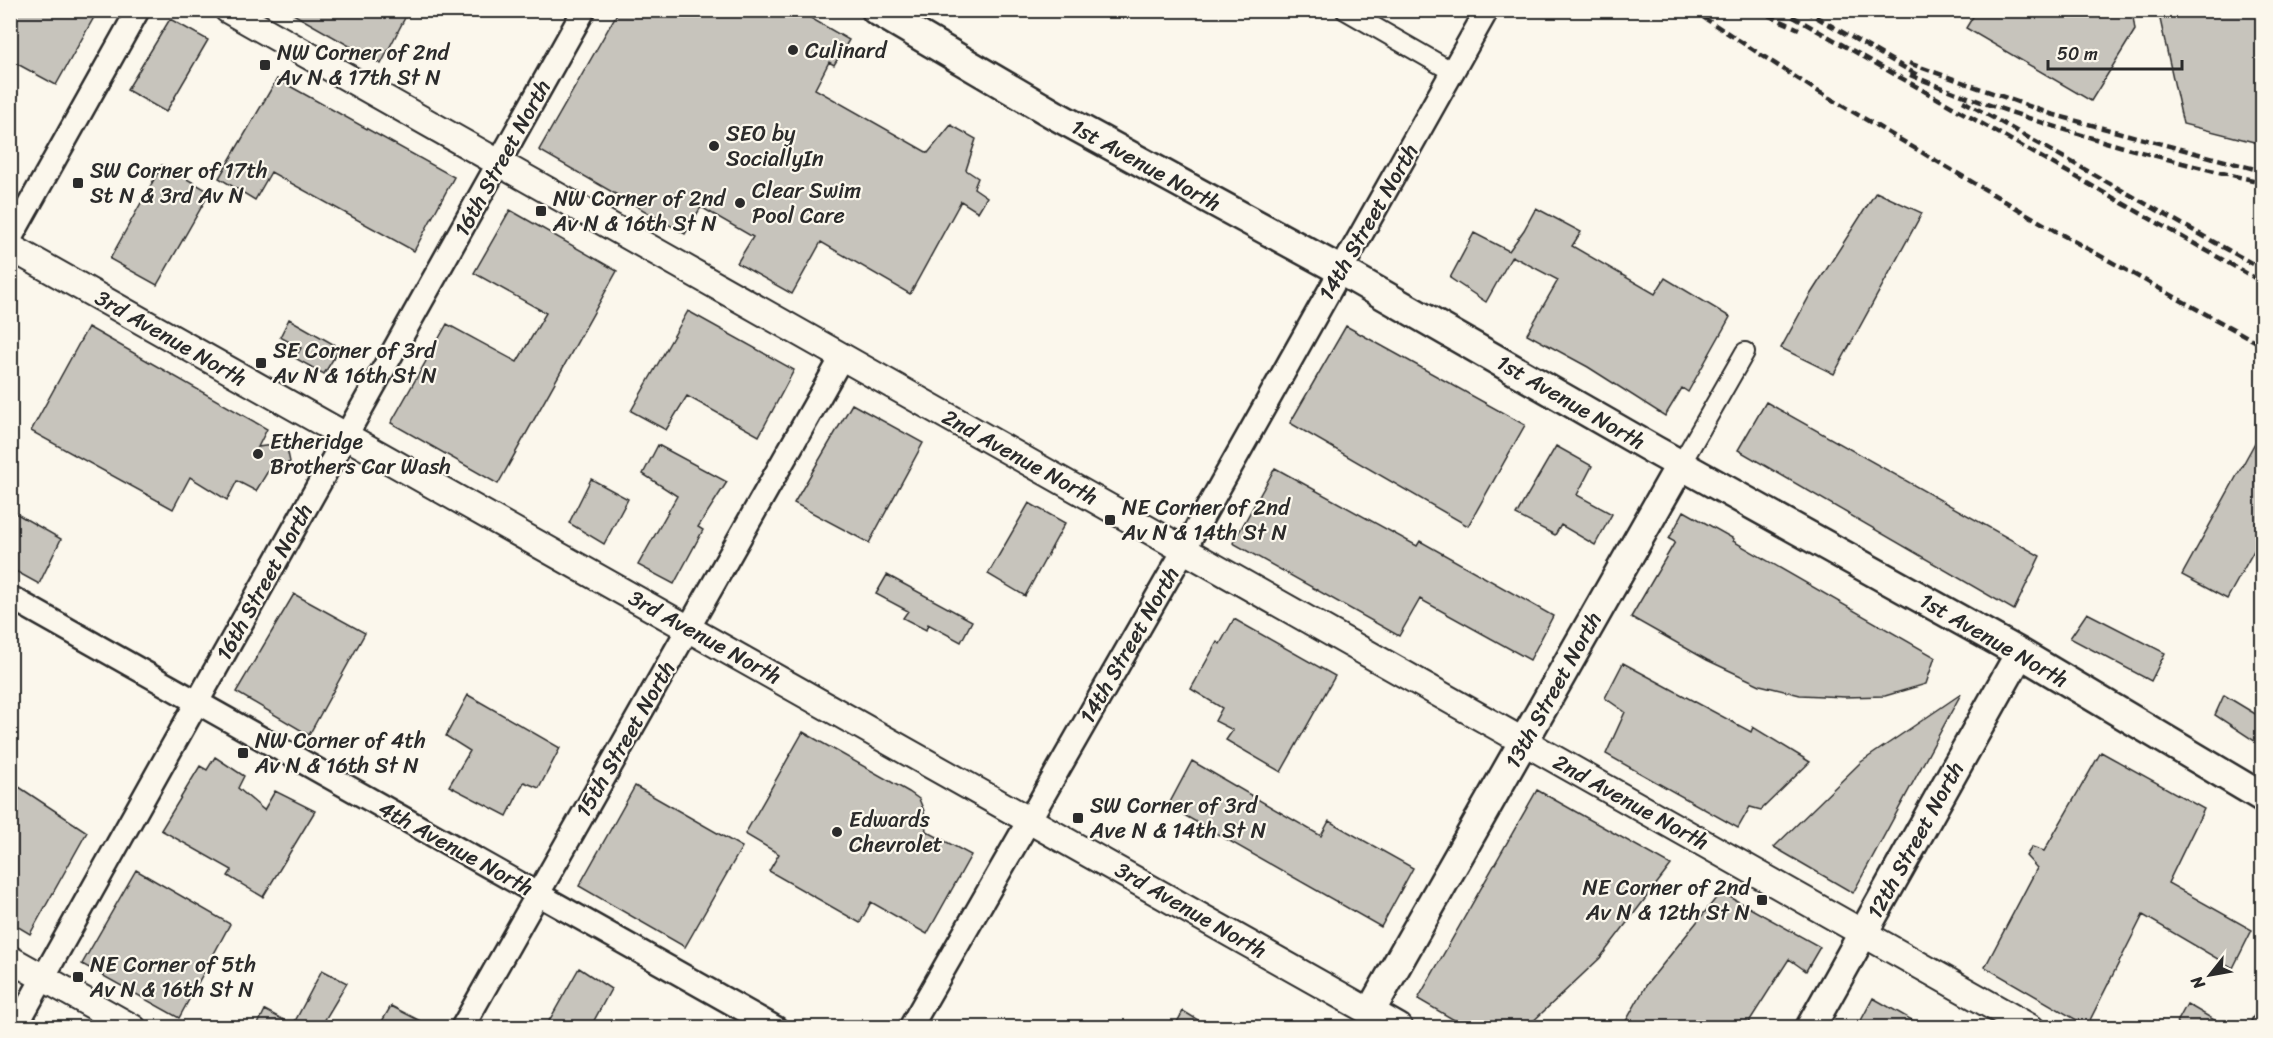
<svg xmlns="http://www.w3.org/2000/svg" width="2273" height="1038" font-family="Sriracha,sans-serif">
	<rect width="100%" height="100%" fill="#fbf7ec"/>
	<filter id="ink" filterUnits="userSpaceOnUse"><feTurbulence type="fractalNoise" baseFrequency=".0167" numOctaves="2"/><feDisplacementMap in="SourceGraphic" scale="12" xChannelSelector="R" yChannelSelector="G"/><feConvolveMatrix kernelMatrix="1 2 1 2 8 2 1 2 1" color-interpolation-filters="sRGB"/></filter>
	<g filter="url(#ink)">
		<path fill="#c7c4bc" stroke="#2b2b2b" stroke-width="1.5" d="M10,10h88l-42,75 -46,-25z
			M286,10h123l-28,54z
			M619,10h178l52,30 -15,25 -5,-3 -14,27 113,64 23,-28 25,14 -10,31 12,8 -4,10 13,9 -9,15 -17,-11 -51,93 -89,-52 -29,52 -55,-31 16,-26 -52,-30 -16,27 -146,-84z
			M1977,10h155l3,20 -44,71 -125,-73z
			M2158,10h104v134l-79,-20z
			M170,19l38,21 -42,72 -39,-22z
			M277,79l177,98 -40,74 -143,-79 -16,28 -36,-22z
			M162,165l48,27 -53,93 -47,-26z
			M1876,192l46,21 -88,161 -53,-26 29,-53z
			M1536,208l45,24 -9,14 83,48 10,-16 65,39 -42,75 -6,-4 -17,28 -77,-49 -61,-33 31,-54 -46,-24 -26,46 -36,-24 24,-45 35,18 15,-21z
			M510,210l107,61 -119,213 -107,-61 56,-99 70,38 29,-49 -72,-40z
			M688,311l106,59 -35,66 -72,-40 -21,34 -35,-19z
			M289,319l51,29 -16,26 -29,-16 6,-10 -21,-11z
			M1346,326l179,99 -57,101 -178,-103z
			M88,327l179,102 -9,18 28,-4 4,19 -22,9 -12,20 -19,-10 -10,19 -37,-23 -17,32 -142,-78z
			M1766,402l274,154 -26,54 -276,-160z
			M852,404l71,39 -54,100 -75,-40z
			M2262,430v106l-35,63 -45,-24z
			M658,445l69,37 -29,45 5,3 -29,54 -36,-19 39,-69 -34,-22z
			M1556,446l36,20 -15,29 35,19 -17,31 -34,-20 -6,10 -39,-20z
			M1275,468l142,78 3,-5 133,75 -23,44 -110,-61 -21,37 -166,-93z
			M591,479l37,20 -24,45 -35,-21z
			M1029,503l36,20 -40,73 -37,-22z
			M10,510l51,29 -22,45 -29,-16z
			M1684,511l50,28 -1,2 202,116 -9,27 -41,12 -40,1 -45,-2 -40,-10 -53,-25 -76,-43 44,-75 -6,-3z
			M887,575l85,46 -11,21 -33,-18 -2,6 -23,-12 5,-7 -32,-17z
			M294,594l71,39 -56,102 -73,-43z
			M2087,613l78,40 -14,28 -81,-43z
			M1234,619l101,57 -54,96 -55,-32 7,-10 -18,-9 7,-13 -31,-19 26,-47 3,2z
			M1623,663l128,69 2,-5 57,35 -49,48 -11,-3 -12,21 -132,-74 19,-42 -20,-14z
			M1961,694l-108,199 -79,-46 87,-85z
			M468,695l92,53 -21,40 -15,-6 -17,34 -58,-30 21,-35 -24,-15z
			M2224,695l38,23v12l-6,12 -41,-27z
			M803,732l106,60 10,7 5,12 2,20 45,24 -44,79 -56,-32 -11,21 -91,-52 10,-17 -34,-20z
			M2101,752l103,57 -36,74 84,47 -19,38 -90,-53 -56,111 -102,-59 52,-99 -11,-12 6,-9 12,4z
			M215,757l29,19 -6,12 26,22 11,-19 40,20 -52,86 -35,-21 4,-6 -71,-40 39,-64 7,4z
			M1192,761l129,75 8,-15 84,47 -32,59 -213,-121z
			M16,785l71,47 -57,102 -20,-12v-127z
			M635,786l107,61 -57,100 -106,-61z
			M1537,790l134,75 -71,93 -74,70h-58l-50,-29z
			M136,870l94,54 -51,94 -97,-54z
			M1721,892l99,55 -14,24 -17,-12 -44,69h-123l25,-44z
			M579,968l32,21 -21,39h-45z
			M322,970l25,13 -27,45h-64l9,-18 28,15z
			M1873,998l53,30h-69z
			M2187,1004l41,24h-54z
			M391,1006l43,22h-56z
			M1183,1011l28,17h-37z"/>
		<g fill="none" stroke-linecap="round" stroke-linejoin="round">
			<g stroke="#2b2b2b" stroke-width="22">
				<path id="minor" d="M1345,10l108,62
					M1681,464l64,-112
					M2259,1028l3,-6"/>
			</g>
			<g stroke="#2b2b2b" stroke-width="27">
				<path id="tertiary" d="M10,239l128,-229
					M10,597l766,431
					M15,1028l569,-1018
					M462,1028l380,-671
					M910,1028l274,-478 303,-540"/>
			</g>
			<g stroke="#2b2b2b" stroke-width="30">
				<path id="secondary" d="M228,10l1803,1018
					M10,247l1360,765
					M10,959l123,69"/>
			</g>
			<g stroke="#2b2b2b" stroke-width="33">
				<path id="primary" d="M876,10l179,105 285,155 314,180 366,203 242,144
					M1398,1028l-28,-16 311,-548
					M1810,1028l210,-375"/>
			</g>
			<use href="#minor" stroke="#fbf7ec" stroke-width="18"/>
			<use href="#tertiary" stroke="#fbf7ec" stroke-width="22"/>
			<use href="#secondary" stroke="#fbf7ec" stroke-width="26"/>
			<use href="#primary" stroke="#fbf7ec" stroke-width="28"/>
			<path stroke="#2b2b2b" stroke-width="4.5" stroke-dasharray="9 4.5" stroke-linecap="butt" d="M1692,10l122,79 245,144 203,112
				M1756,10l43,19
				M1781,10l481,272
				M1804,10l115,66
				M1909,63l142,51 211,57
				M1910,75c112,45 235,81 352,107
				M1963,101l299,168"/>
		</g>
	</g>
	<g fill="#2b2b2b" stroke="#fbf7ec" stroke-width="2">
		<circle cx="793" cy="50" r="6"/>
		<rect x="259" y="59" width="12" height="12" rx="3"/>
		<circle cx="714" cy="146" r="6"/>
		<rect x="72" y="177" width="12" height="12" rx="3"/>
		<circle cx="740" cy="203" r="6"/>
		<rect x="535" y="205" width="12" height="12" rx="3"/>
		<rect x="255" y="357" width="12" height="12" rx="3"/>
		<circle cx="258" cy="454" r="6"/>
		<rect x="1104" y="514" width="12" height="12" rx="3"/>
		<rect x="237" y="747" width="12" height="12" rx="3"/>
		<rect x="1072" y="812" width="12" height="12" rx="3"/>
		<circle cx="837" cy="832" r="6"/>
		<rect x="1756" y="894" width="12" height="12" rx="3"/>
		<rect x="72" y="971" width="12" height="12" rx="3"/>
	</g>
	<g text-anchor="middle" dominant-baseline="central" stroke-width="4.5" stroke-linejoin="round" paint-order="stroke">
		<g font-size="22" fill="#2b2b2b" stroke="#fbf7ec" text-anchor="start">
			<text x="805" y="50">Culinard</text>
			<text x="277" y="52">NW Corner of 2nd<tspan x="277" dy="25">Av N &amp; 17th St N</tspan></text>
			<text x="726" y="133">SEO by<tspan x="726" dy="25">SociallyIn</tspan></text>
			<text x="90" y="170">SW Corner of 17th<tspan x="90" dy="25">St N &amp; 3rd Av N</tspan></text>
			<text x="752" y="190">Clear Swim<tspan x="752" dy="25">Pool Care</tspan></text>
			<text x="553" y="198">NW Corner of 2nd<tspan x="553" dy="25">Av N &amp; 16th St N</tspan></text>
			<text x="273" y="350">SE Corner of 3rd<tspan x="273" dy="25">Av N &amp; 16th St N</tspan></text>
			<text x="270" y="441">Etheridge<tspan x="270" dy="25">Brothers Car Wash</tspan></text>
			<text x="1122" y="507">NE Corner of 2nd<tspan x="1122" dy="25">Av N &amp; 14th St N</tspan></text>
			<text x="255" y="740">NW Corner of 4th<tspan x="255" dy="25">Av N &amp; 16th St N</tspan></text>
			<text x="1090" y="805">SW Corner of 3rd<tspan x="1090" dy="25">Ave N &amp; 14th St N</tspan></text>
			<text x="849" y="819">Edwards<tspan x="849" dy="25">Chevrolet</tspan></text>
			<text x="1750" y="887" text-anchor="end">NE Corner of 2nd<tspan x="1750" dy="25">Av N &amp; 12th St N</tspan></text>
			<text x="90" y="964">NE Corner of 5th<tspan x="90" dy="25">Av N &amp; 16th St N</tspan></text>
		</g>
		<g font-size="22" fill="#2b2b2b" stroke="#fbf7ec">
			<text transform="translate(502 158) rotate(-61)">16th Street North</text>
			<text transform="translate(1146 165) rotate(29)">1st Avenue North</text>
			<text transform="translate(1368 222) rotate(-60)">14th Street North</text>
			<text transform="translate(171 338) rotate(30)">3rd Avenue North</text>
			<text transform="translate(1571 402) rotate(30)">1st Avenue North</text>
			<text transform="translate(1020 457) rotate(29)">2nd Avenue North</text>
			<text transform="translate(264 582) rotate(-61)">16th Street North</text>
			<text transform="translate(705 637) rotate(29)">3rd Avenue North</text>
			<text transform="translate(1994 640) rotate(30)">1st Avenue North</text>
			<text transform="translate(1129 645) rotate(-60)">14th Street North</text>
			<text transform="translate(1553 690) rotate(-61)">13th Street North</text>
			<text transform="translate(625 739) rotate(-60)">15th Street North</text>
			<text transform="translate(1631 802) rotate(29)">2nd Avenue North</text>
			<text transform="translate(1915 840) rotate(-61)">12th Street North</text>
			<text transform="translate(456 848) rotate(29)">4th Avenue North</text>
			<text transform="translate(1191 910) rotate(30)">3rd Avenue North</text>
		</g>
	</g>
	<rect width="2273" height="1038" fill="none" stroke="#fbf7ec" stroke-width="36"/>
	<rect x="18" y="18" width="2237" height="1002" fill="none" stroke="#2b2b2b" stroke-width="2" filter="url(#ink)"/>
	<g transform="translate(2210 975) rotate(239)" stroke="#fbf7ec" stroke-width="4.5" paint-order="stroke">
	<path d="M0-4.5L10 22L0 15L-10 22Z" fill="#2b2b2b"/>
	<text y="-9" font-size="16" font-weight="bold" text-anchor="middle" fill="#2b2b2b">N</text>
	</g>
	<path d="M2048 60v9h134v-9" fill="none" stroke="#2b2b2b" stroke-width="3"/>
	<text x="2057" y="60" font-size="18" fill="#2b2b2b" stroke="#fbf7ec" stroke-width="4.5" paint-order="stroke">50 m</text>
</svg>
